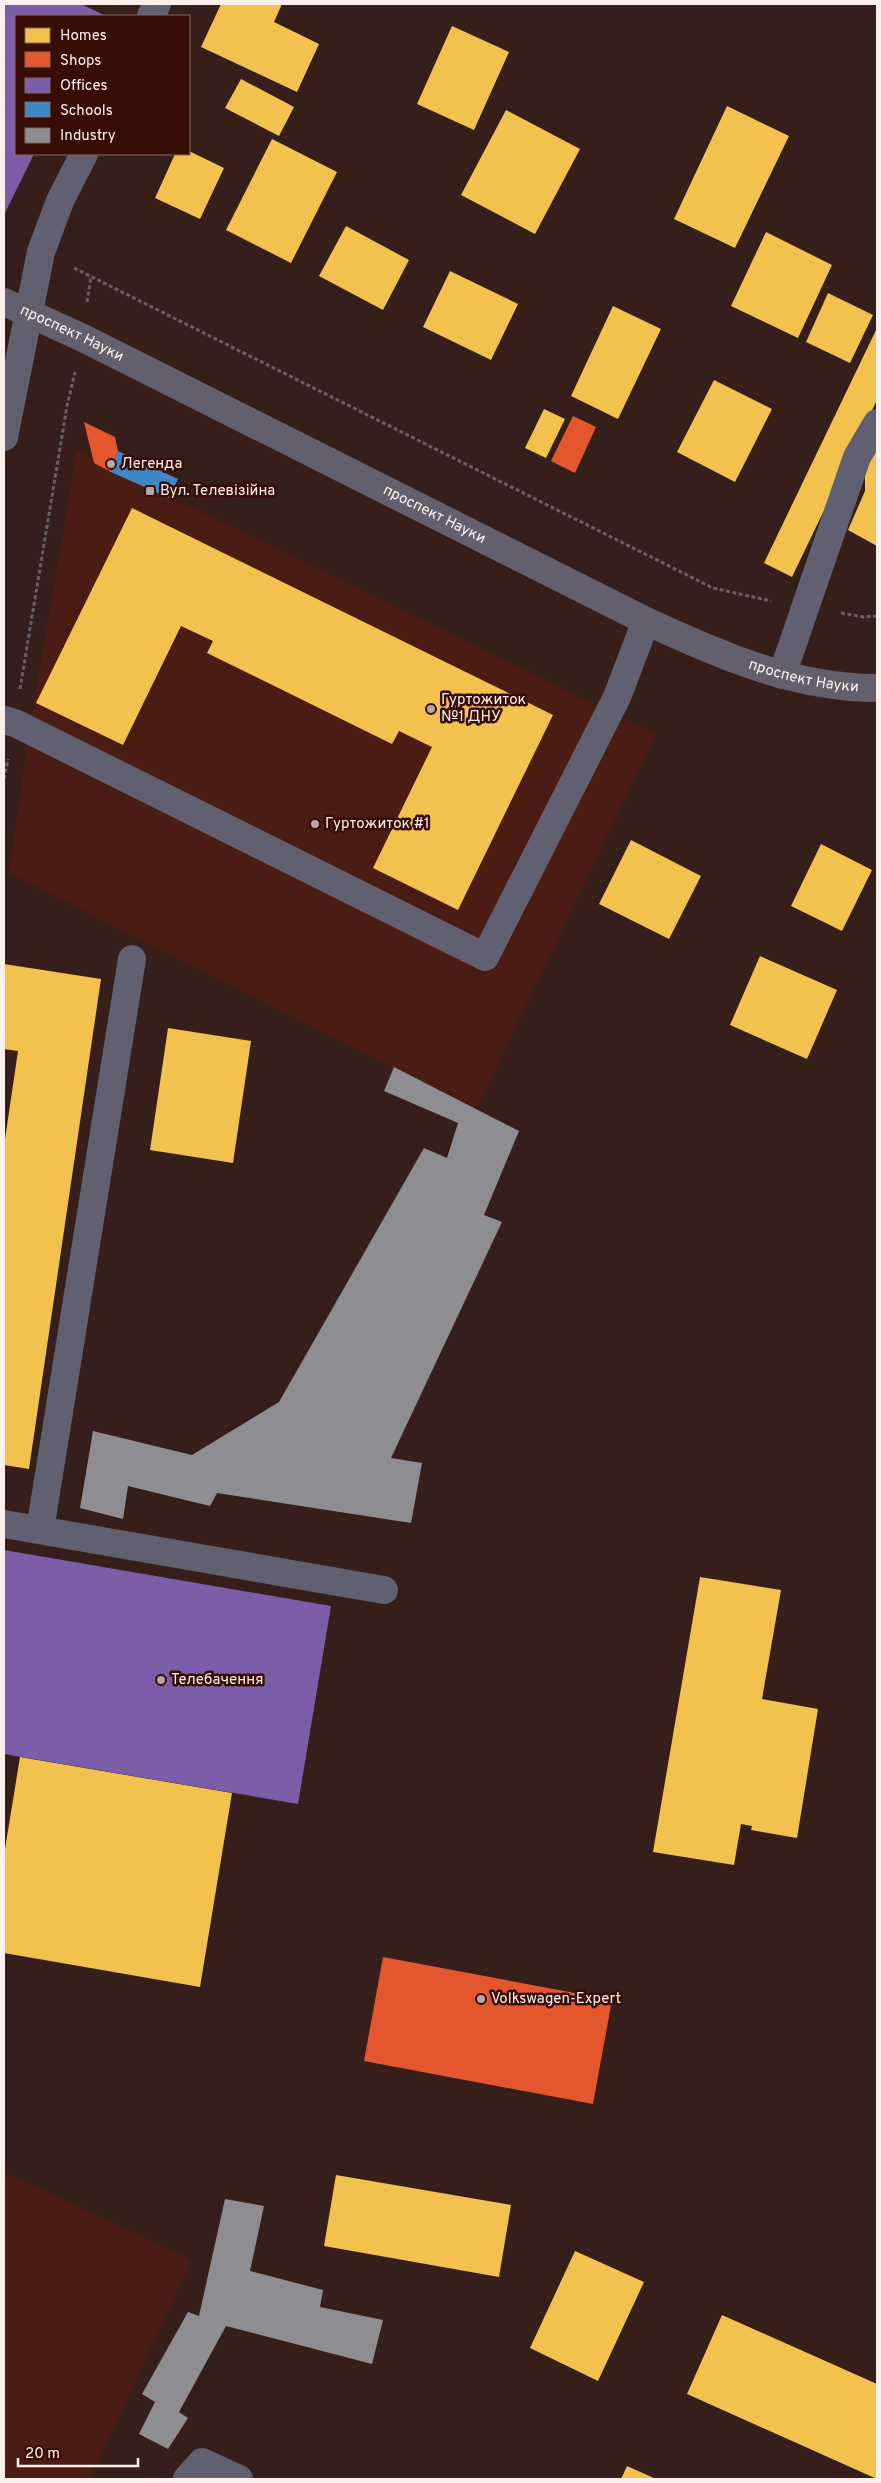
<svg xmlns="http://www.w3.org/2000/svg" width="881" height="2483" font-family="Overpass,sans-serif">
	<rect width="100%" height="100%" fill="#361f1b"/>
	<path fill="#4b1c13" d="M77,451l579,283 -180,376 -467,-237 22,-153z
		M5,2172l187,88 -102,219h-86z"/>
	<path fill="#f2c14e" d="M221,4h61l-8,18 45,22 -22,48 -96,-45z
		M452,26l57,26 -35,78 -57,-26z
		M241,79l53,28 -15,29 -54,-28z
		M727,106l62,30 -54,112 -61,-29z
		M506,110l74,39 -45,85 -74,-39z
		M272,139l65,33 -46,91 -65,-33z
		M189,151l35,17 -24,51 -45,-21 20,-44h14z
		M346,226l63,34 -26,50 -64,-34z
		M766,232l66,33 -34,73 -67,-32z
		M450,271l68,33 -27,56 -68,-33z
		M828,293l45,22 -23,48 -44,-21z
		M613,306l48,23 -43,90 -47,-23z
		M877,328v72l-85,177 -28,-14z
		M714,380l58,29 -37,73 -58,-30z
		M544,409l21,10 -19,39 -21,-10z
		M877,445v101l-29,-16 17,-39v-18z
		M132,508l421,207 -95,195 -85,-42 59,-121 -33,-16 -7,13 -185,-91 6,-12 -32,-15 -58,119 -87,-42z
		M631,840l70,36 -32,63 -70,-35z
		M821,844l51,26 -30,61 -51,-25z
		M760,956l77,34 -30,69 -77,-34z
		M4,964l97,15 -72,490 -25,-4v-319l14,-95 -14,-2z
		M168,1028l83,13 -18,122 -83,-13z
		M700,1577l81,13 -19,109 56,10 -21,129 -46,-8 1,-4 -11,-2 -7,41 -81,-13z
		M20,1757l212,36 -32,194 -196,-34v-98z
		M336,2175l175,30 -12,72 -175,-31z
		M575,2251l69,31 -46,99 -68,-33z
		M722,2315l155,69v95l-190,-85z
		M627,2466l29,13h-35z"/>
	<path fill="#e4572e" d="M573,416l23,11 -21,46 -24,-12z
		M84,422l31,15 3,14 -7,21 -17,-9z
		M383,1957l229,43 -19,104 -229,-43z"/>
	<path fill="#7b5ea7" d="M4,4h77l25,12h-90v138h18l-30,61z
		M4,1550l327,56 -33,198 -294,-50z"/>
	<path fill="#3f88c5" d="M118,451l60,28 -9,19 -58,-26z"/>
	<path fill="#8d8d92" d="M394,1067l125,64 -35,84 18,7 -111,236 31,5 -11,60 -194,-30 -7,13 -82,-20 -5,33 -43,-11 13,-77 99,24 87,-53 145,-254 23,10 11,-35 -74,-32z
		M225,2199l39,7 -14,65 73,19 -3,17 63,13 -11,44 -146,-38 -47,86 9,6 -20,31 -29,-15 16,-32 -13,-8 46,-82 11,4z"/>
	<g fill="none" stroke-linecap="round" stroke-linejoin="round">
		<path stroke="#665f66" stroke-width="3" stroke-dasharray="4 2.5" stroke-linecap="butt" d="M74,268l639,320 58,13
			M87,302l4,-26
			M841,613l23,4 13,-1
			M20,689l47,-283 8,-34
			M4,779l4,-20"/>
		<path stroke="#606071" stroke-width="28" d="M151,16l6,-12
			M4,437l37,-185 19,-51 24,-47
			M782,675l75,-218 20,-34
			M4,720l11,3 470,234 132,-260 29,-76
			M4,1524l380,66
			M40,1530l92,-571
			M187,2479l15,-17 37,17"/>
		<path stroke="#645f6d" stroke-width="28" id="s1" d="M4,302l79,36 563,283c73,34 149,67 231,67"/>
	</g>
	<g fill="#b7a7a4" stroke="#370d06" stroke-width="2">
		<circle cx="111" cy="464" r="5"/>
		<rect x="145" y="486" width="10" height="10" rx="2.5"/>
		<circle cx="431" cy="709" r="5"/>
		<circle cx="315" cy="824" r="5"/>
		<circle cx="161" cy="1680" r="5"/>
		<circle cx="481" cy="1999" r="5"/>
	</g>
	<g text-anchor="middle" dominant-baseline="central" stroke-width="5" stroke-linejoin="round" paint-order="stroke">
		<g font-size="15" fill="#fcf0ed" stroke="#370d06">
			<text stroke="none"><textPath href="#s1" startOffset="75">проспект Науки</textPath></text>
			<text stroke="none"><textPath href="#s1" startOffset="480">проспект Науки</textPath></text>
			<text stroke="none"><textPath href="#s1" startOffset="885">проспект Науки</textPath></text>
		</g>
		<g font-size="15" fill="#fcf0ed" stroke="#370d06" text-anchor="start">
			<text x="121" y="464">Легенда</text>
			<text x="160" y="491">Вул. Телевізійна</text>
			<text x="441" y="700">Гуртожиток<tspan x="441" dy="17">№1 ДНУ</tspan></text>
			<text x="325" y="824">Гуртожиток #1</text>
			<text x="171" y="1680">Телебачення</text>
			<text x="491" y="1999">Volkswagen-Expert</text>
		</g>
	</g>
	<rect width="881" height="2483" fill="none" stroke="#fcf0ed" stroke-width="10"/>
	<rect x="15" y="15" width="175" height="140" fill="#370d06" stroke="#866862"/>
	<rect x="25" y="28" width="25" height="15" fill="#f2c14e" stroke="#866862"/>
	<text x="60" y="40" font-size="15" fill="#fcf0ed">Homes</text>
	<rect x="25" y="52" width="25" height="15" fill="#e4572e" stroke="#866862"/>
	<text x="60" y="65" font-size="15" fill="#fcf0ed">Shops</text>
	<rect x="25" y="78" width="25" height="15" fill="#7b5ea7" stroke="#866862"/>
	<text x="60" y="90" font-size="15" fill="#fcf0ed">Offices</text>
	<rect x="25" y="102" width="25" height="15" fill="#3f88c5" stroke="#866862"/>
	<text x="60" y="115" font-size="15" fill="#fcf0ed">Schools</text>
	<rect x="25" y="128" width="25" height="15" fill="#8d8d92" stroke="#866862"/>
	<text x="60" y="140" font-size="15" fill="#fcf0ed">Industry</text>
	<path d="M18 2458v8h120v-8" fill="none" stroke="#fcf0ed" stroke-width="2.5"/>
	<text x="25" y="2458" font-size="15" fill="#fcf0ed" stroke="#370d06" stroke-width="4" paint-order="stroke">20 m</text>
</svg>
